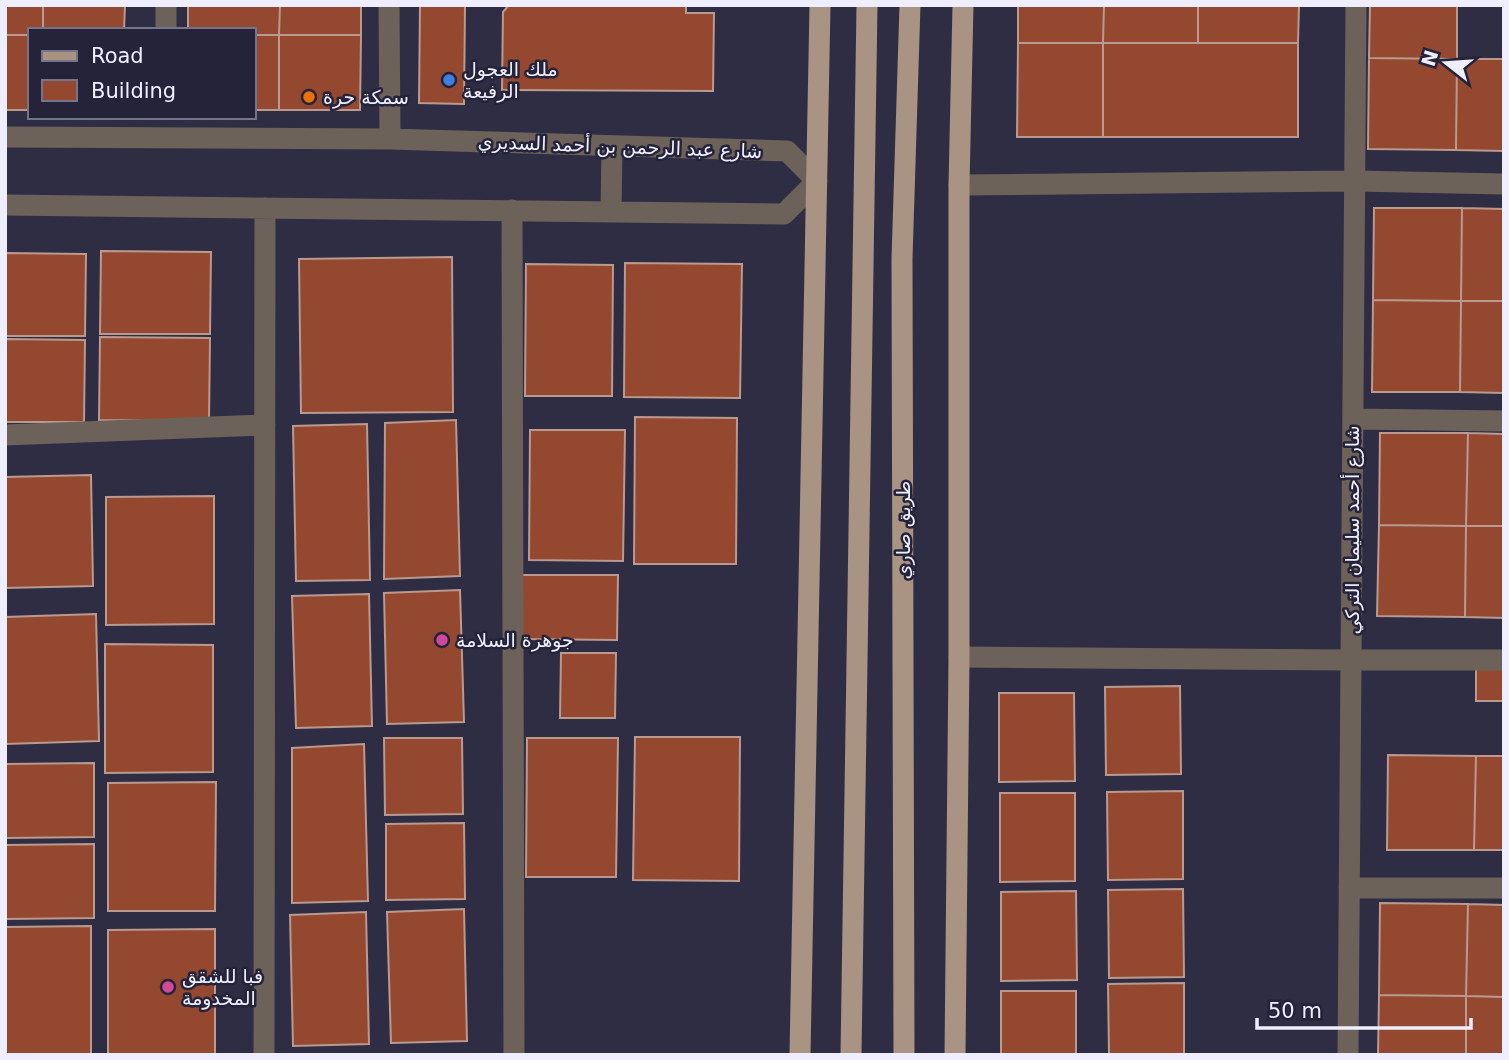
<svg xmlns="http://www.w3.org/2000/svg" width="1509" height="1060" font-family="'DejaVu Sans','Noto Sans Arabic',sans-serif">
	<rect width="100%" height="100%" fill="#2f2d44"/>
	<path fill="#93482f" stroke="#ba998f" stroke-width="2" d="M5,5h38v25h-13v5h-25z
		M43,5h82l-1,25h-81z
		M188,5h92l-1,30h-25v-5h-66z
		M280,5h81v30h-82z
		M420,5h45l-1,99 -45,-1z
		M509,5h177v8h28l-1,78 -211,-1 1,-78z
		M1018,5h86l-1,38h-85z
		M1104,5h94v38h-95z
		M1198,5h101l-1,38h-100z
		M1370,5h87v54l-88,-1z
		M5,35h25v75h-25z
		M254,35h25v75h-25z
		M279,35h82l-1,75h-81z
		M1018,43h85v94h-86z
		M1103,43h195v94h-195z
		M1369,58l88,1 -1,91 -88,-1z
		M1457,59h47v92l-48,-1z
		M1374,208h88l-1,93 -88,-1z
		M1462,208l42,1v92h-43z
		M101,251l110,1 -1,82h-110z
		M5,253l81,1 -1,82h-80z
		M452,257l1,155 -152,1 -2,-154z
		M625,263l117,1 -2,134 -116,-1z
		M526,264l87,1 -1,131h-87z
		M1373,300l88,1 -1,91h-88z
		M1461,301h43v92l-44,-1z
		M100,337l110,1 -1,83 -110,-1z
		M5,339l80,1 -1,82h-79z
		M635,417l102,1 -1,146h-102z
		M456,420l4,156 -76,3 1,-156z
		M367,424l3,156 -74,1 -3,-155z
		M530,430h95l-2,131 -94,-1z
		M1380,433h88l-2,93 -87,-1z
		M1468,433l36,1v92h-38z
		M91,475l2,111 -88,2v-111z
		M214,496v128l-108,1v-128z
		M1379,525l87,1 -1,91 -88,-1z
		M1466,526h38v92l-39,-1z
		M521,575h97l-1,65 -96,-1z
		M460,590l4,132 -77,2 -3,-131z
		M369,594l3,132 -76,2 -4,-132z
		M96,614l3,127 -94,3v-127z
		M105,644l108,1v127l-108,1z
		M561,653h55l-1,65h-55z
		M1476,667h28v34h-28z
		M1180,686l1,88 -75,1 -1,-88z
		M999,693h75l1,88 -76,1z
		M635,737h105l-1,144 -106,-1z
		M384,738h78l1,76 -78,1z
		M527,738h91l-2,139h-90z
		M364,744l4,157 -76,2v-155z
		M1388,755l88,1 -2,94h-87z
		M1476,756h28v94h-30z
		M94,763v74l-89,1v-74z
		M216,782l-1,129h-107v-128z
		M1183,791v88l-75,1 -1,-88z
		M1000,793h75v88l-75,1z
		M464,823l1,76 -79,1v-76z
		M94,844v74l-89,1v-74z
		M1183,889l1,88 -75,1 -1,-88z
		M1076,891l1,89 -76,1v-89z
		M1380,903l88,1 -2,92 -87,-1z
		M1468,904l36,1v92l-38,-1z
		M464,909l3,132 -76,2 -4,-131z
		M366,912l3,132 -76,2 -3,-131z
		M91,926v129h-86v-128z
		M215,929v126h-107v-125z
		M1184,983v72h-75l-1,-71z
		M1001,991h75v64h-75z
		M1379,995l87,1v59h-88z
		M1466,996l38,1v58h-38z"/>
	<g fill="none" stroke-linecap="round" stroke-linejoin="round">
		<path stroke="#6d625a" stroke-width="21" d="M166,5v25
			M389,5l1,134
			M5,137l385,2 397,12 30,30 -33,33 -779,-9
			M959,185l396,-4 149,3
			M512,210l2,845
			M611,212l1,-66
			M1353,419l151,2
			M5,435l260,-10
			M959,657l392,3h153
			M1349,888h155
			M264,1055l1,-847
			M1348,1055l8,-1050"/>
		<path stroke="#a99382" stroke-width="21" d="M800,1055l20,-1050
			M851,1055l16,-1050
			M904,1055l-2,-796 8,-254
			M955,1055l4,-398v-472l4,-180"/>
	</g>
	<circle fill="#3f7fe0" stroke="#25233a" stroke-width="2.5" cx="449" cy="80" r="7"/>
	<circle fill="#e8710a" stroke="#25233a" stroke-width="2.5" cx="309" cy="97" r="7"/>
	<g fill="#d1479c" stroke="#25233a" stroke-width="2.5">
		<circle cx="442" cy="640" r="7"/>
		<circle cx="168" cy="987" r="7"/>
	</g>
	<g text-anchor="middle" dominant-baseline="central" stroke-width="5" stroke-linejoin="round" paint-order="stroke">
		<g font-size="19" fill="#efeefe" stroke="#25233a" text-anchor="start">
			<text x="463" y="69">ملك العجول<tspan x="463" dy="22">الرفيعة</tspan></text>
			<text x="323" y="97">سمكة حرة</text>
			<text x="456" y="640">جوهرة السلامة</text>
			<text x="182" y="976">فبا للشقق<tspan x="182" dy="22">المخدومة</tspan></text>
		</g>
		<g font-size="19" fill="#efeefe" stroke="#25233a">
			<text transform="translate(620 146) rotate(2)">شارع عبد الرحمن بن أحمد السديري</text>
			<text transform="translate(903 530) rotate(-90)">طريق صاري</text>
			<text transform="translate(1352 530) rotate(-90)">شارع أحمد سليمان التركي</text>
		</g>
	</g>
	<rect width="1509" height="1060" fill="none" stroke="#efeefe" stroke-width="14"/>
	<rect x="28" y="28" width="228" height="91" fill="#25233a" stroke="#767488" stroke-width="2"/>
	<rect x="42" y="51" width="35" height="10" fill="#a99382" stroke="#767488" stroke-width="2"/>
	<text x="91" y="63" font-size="21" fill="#efeefe">Road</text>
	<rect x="42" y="80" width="35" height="21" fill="#93482f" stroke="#767488" stroke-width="2"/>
	<text x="91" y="98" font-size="21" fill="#efeefe">Building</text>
	<g transform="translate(1446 63) rotate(287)" stroke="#25233a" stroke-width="5" paint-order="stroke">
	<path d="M0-5L12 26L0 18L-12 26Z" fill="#efeefe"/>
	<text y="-10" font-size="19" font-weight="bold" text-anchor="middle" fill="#efeefe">N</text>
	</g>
	<path d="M1257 1018v10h214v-10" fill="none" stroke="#efeefe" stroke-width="3.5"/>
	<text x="1268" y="1018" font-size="21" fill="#efeefe" stroke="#25233a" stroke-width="5" paint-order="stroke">50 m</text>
</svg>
